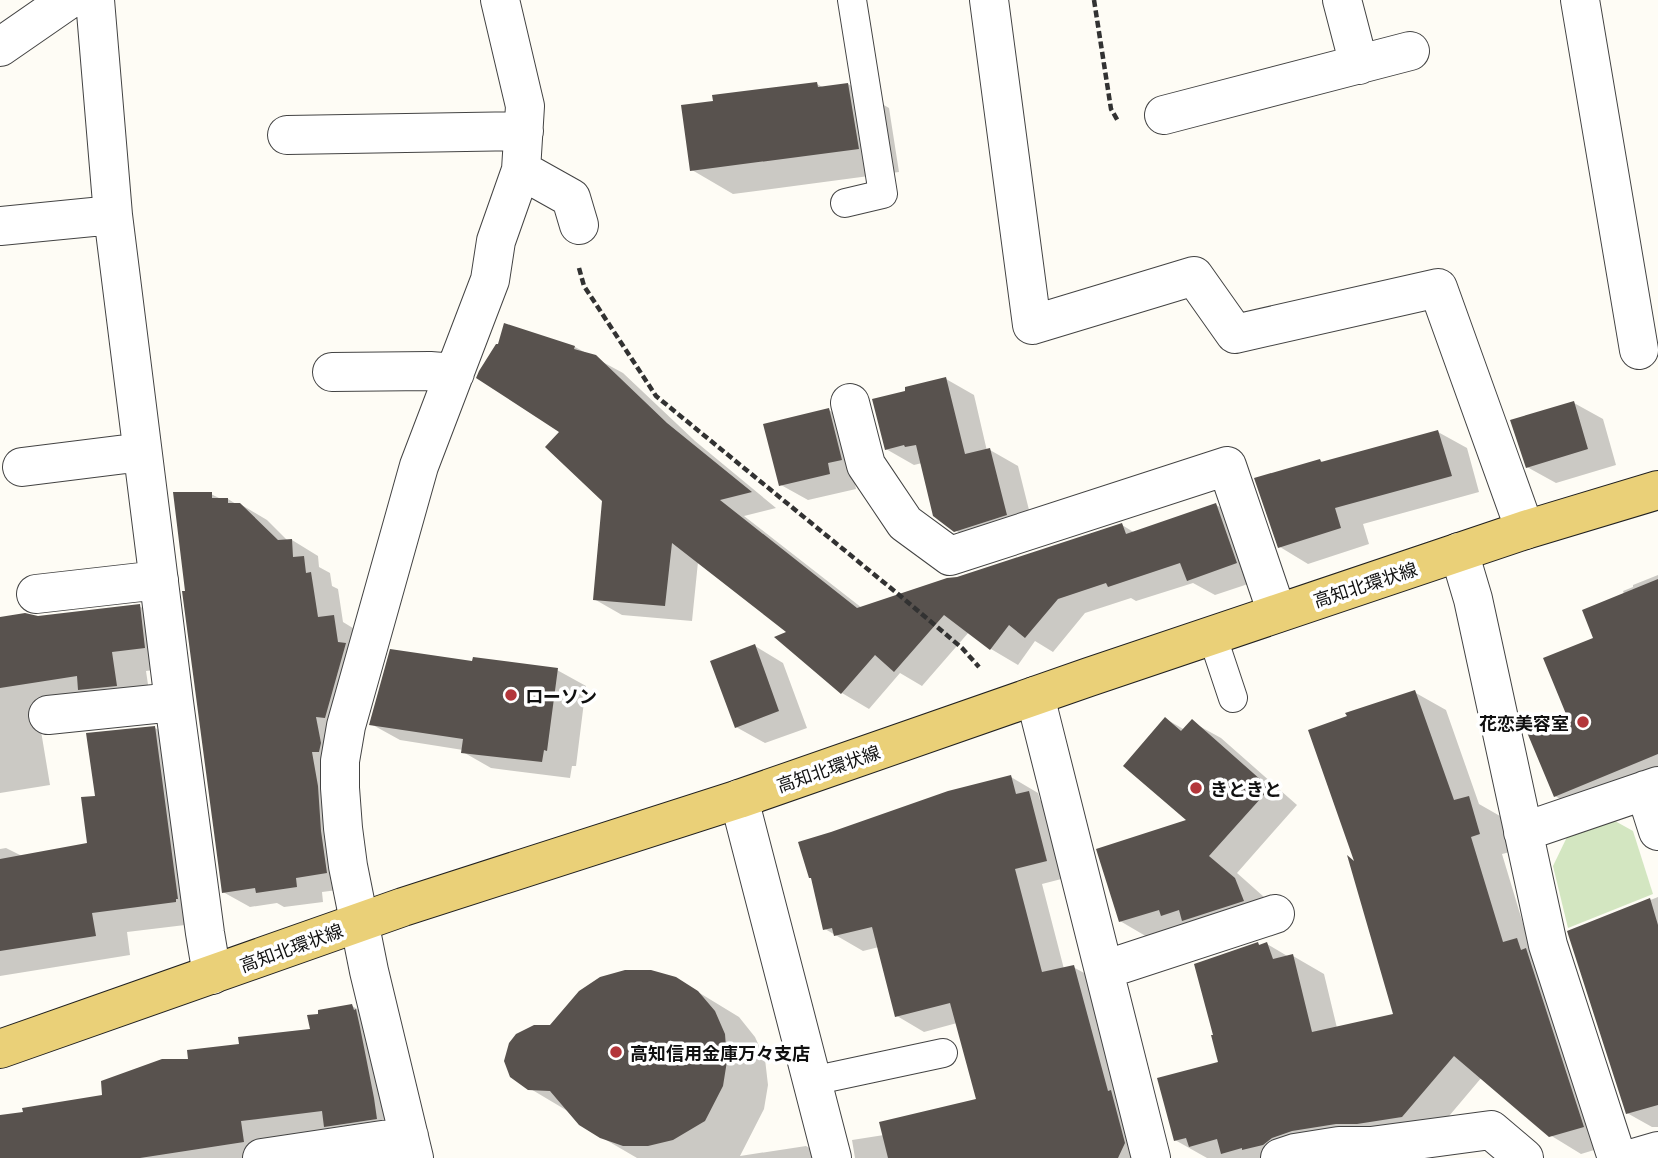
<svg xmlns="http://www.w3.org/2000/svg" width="1658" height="1158" font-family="Literata,'Noto Sans JP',serif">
	<rect width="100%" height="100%" fill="#fefcf5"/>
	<path fill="#d3e6c1" d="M1615,821l18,10 20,63 -85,34 -15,-62 14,-29z"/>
	<path fill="#0003" d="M817,84l7,4 24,-4 41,24 10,64 -166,22 -41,-24z
		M575,347l48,26 72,68 81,67 -32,8 118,92 260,-83 13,8 81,-28 27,15 20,59 -48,16 -22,-12 -57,18 -5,-3 -46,15 -32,39 -18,-11 -17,24 -27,-16 -22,-17 -47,54 -22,-13 -31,36 -27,-16 -65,-55 13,-5 -92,-71 -6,59 -70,-6 -28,-16 10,-99 -42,-68 -84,-55z
		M946,379l28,16 13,56 3,-1 28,16 16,64 -51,17 -28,-17 -33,-67 -8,2 -28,-16 21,-56z
		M1574,403l29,16 13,46 -60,18 -29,-16z
		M829,410l26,16 -1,52 2,11 -48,11 -27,-15z
		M1438,432l29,16 12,44 -116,32 6,20 -61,20 -28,-17 40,-87 4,3z
		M211,494l10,5h7l8,5h4l27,16 21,21 4,-1 26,16 1,11 11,6 2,13 6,3 5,33 18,11 -9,99 1,156 -31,4 1,10 -39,5 -7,-4 -27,4 -27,-15 -36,-300z
		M1658,575v203l-79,32 -24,-14 13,-81 27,-76 29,-45 -1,-3 10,-4v-2z
		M139,606l35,20 5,41 -33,4 5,34 -114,2 13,78 -50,8v-175h38z
		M755,646l28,17 24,65 -42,15 -29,-16z
		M474,663l83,7 29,16 -10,80h-4l-2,12 -79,-10 -28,-16v-2l-63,-10 -29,-16z
		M1414,692l32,18 33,94 21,12 10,36 -8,2 28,93 84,197 -33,10 -31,-19 -68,-58 -49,58 -133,23h-93l-32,-18 45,-77 38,-119 3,2 6,-2 22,13 4,-1 31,18 13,54 58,-13 -39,-152z
		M1166,719l19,11 7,-8 29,16 76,67 -60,68 27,24 7,20 -122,21 -29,-17 69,-100z
		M155,728l35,20 20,174 -83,10 3,23 -130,21v-127l6,-1 16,8 67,-11 8,-48z
		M1011,777l27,16 2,7 16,9 17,67 -31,8 22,85 9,-2 28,15 50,176h-296l-3,-18 32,-5 94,-34 -21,-78 -33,9 -27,-16 -18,-69 -16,4 -38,-22z
		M1658,897v230h-6l-25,-14 -57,-181z
		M675,978l64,39 16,20 10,22 3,26 -4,24 -24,47 66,-10 20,12h-189l-36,-21 -30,-24 -42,-25 22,-61z
		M352,1006l31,18 22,93 -131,41h-274v-41l103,-20 87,-36 51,-16 71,-14z"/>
	<path fill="#58524e" d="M817,82l1,5 30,-4 11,66 -169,22 -9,-66 32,-4 -1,-6z
		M504,323l71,23 -1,3 22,6 71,68 85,69 -32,8 137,108 90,-30 10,-1 165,-54 4,11 90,-31 21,60 -50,18 -7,-18 -72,24 -2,-4 -48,16 -33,39 -16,-13 -19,25 -46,-35 -50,57 -19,-17 -34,39 -67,-57 12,-5 -114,-89 -7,63 -72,-6 9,-99 -57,-54 14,-15 -83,-54 3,-7 17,-27h2z
		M946,377l19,77 25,-6 17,67 -53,17 -21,-16 -17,-71 -11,2 -1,-2 -19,5 -13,-51 33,-8v-4z
		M1574,401l14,48 -62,19 -16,-48z
		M829,408l13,52 -14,3 2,11 -51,12 -16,-62z
		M1438,430l14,46 -117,32 6,20 -63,20 -24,-70 66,-19 1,3z
		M173,492h39v6h16v5h12l38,37 14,-1 1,18 11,-1 2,17 5,-1 7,45 16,-2 4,27 8,1 -21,75 -9,-1 5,26 -2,9h-7l6,34 3,45 6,42 -31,5 1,9 -41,6 -1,-5 -33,5 -40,-302h3z
		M1658,579v175l-104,43 -28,-67 40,-16 -23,-56 50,-20 -11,-28z
		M140,604l5,44 -33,4 5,34 -39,4 -1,-14 -77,12v-71l25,-4 13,3z
		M755,644l24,67 -44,17 -25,-67z
		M390,649l82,12 1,-4 85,11 -11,83 -3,-1 -2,12 -81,-9 2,-14 -94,-14z
		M1415,690l39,110 15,-4 11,38 -9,3 32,105 14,-4 4,12 5,-2 58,179 -35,10 -95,-81 -52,61 -45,7h-21l-44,7 -20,7 -9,7 -21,5v-2l-21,6 -4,-15 -28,8 -3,-9 -12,3 -17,-63 61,-16 -7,-27h2l-19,-71 64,-22 1,3 8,-3 6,17 20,-5 19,78 81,-18 -46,-159 7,6 -46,-131 39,-14 -2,-3z
		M1165,717l16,14 11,-12 78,69 -61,68 26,22 9,23 -62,20 -3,-11 -18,6 -2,-6 -40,12 -23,-73 90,-29 -63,-54z
		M155,726l23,173h-2v3l-84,11 4,23 -96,15v-92l87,-16 -6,-46 14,-1 -9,-63z
		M1011,775l5,19 13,-3 18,70 -32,8 27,103 32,-7 34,126 3,-1 14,53 -7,15h-230l-9,-36 97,-23 -26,-96 -55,14 -23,-90 -38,9 -2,-8 -9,2 -12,-52h-2l-11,-36 33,-10 117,-41z
		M1650,898l8,27v180l-32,9 -59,-183z
		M625,970h26l25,7 22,14 17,20 10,23 2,27 -4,25 -18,35 -32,19 -25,6h-25l-23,-8 -21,-13 -29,-34 -22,-1 -18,-13 -6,-16 5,-18 7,-9 18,-9h16l29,-34 21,-14z
		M352,1004l2,6 2,-1 4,18 14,71 3,21 -53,8 -2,-16 -81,10 3,21 -104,16h-140v-43l23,-3 -1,-4 80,-13 -1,-14 61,-22h26l-1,-9 52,-6 -1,-7 72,-8 -3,-14 11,-1v-4z"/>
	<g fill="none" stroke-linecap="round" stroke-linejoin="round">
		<g stroke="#434343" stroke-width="30">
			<path id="service" d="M845,203l38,-9 -31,-194
				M1212,635l21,63
				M812,1081l131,-28"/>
		</g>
		<g stroke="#434343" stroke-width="40">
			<path id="minor" d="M95,0l18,215 61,487 31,231 7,42
				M989,0l43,325 162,-49 41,58 203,-46 87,242
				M1342,0l17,65
				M1580,0l59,350
				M0,47l68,-47
				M1164,115l246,-64
				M287,135l237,-4
				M521,170l50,28 8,27
				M0,226l113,-11
				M332,372l98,-1 25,2
				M850,403l16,62 39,58 45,33 277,-90 50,147
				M22,467l120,-15
				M1459,552l14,47 75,346 69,213
				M36,594l123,-14
				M1035,696l116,462
				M48,715l126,-13
				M1645,790l13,41
				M739,799l93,359
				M1523,832l135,-46
				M1104,970l171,-56
				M262,1158l147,-22
				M414,1158l-45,-187 -21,-105 -5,-38 -3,-40v-27l6,-35 73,-260 71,-186 6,-39 25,-71 4,-64 -25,-106
				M1280,1158l15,-5 44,-7h32l120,-16 33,28
				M1634,1158l24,-7"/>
		</g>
		<g stroke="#212121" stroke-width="40">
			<path id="primary" d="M0,1049l403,-142 336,-108 350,-122 436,-147 133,-40"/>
		</g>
		<path stroke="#323232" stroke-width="4.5" stroke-dasharray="7 3.5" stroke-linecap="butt" d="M1094,0l17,109 7,12
			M579,268l5,18 72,110 242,198 64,54 17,19"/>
		<use href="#service" stroke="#fff" stroke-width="28"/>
		<use href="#minor" stroke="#fff" stroke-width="38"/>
		<use href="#primary" stroke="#ead078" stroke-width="38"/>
	</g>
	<g fill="#b3363a" stroke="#fff" stroke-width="2.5">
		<circle cx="511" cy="695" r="7"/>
		<circle cx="1583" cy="722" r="7"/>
		<circle cx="1196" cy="788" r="7"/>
		<circle cx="616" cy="1052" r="7"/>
	</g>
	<g text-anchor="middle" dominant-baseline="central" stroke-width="7" stroke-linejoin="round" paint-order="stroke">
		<g font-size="18" fill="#101010" stroke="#fff">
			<text transform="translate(1365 584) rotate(-18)">高知北環状線</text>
			<text transform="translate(828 768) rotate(-19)">高知北環状線</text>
			<text transform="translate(291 947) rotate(-20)">高知北環状線</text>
		</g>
		<g font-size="18" font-weight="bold" fill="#101010" stroke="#fff" text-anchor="start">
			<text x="525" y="695">ローソン</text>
			<text x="1569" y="722" text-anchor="end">花恋美容室</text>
			<text x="1210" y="788">きときと</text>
			<text x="630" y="1052">高知信用金庫万々支店</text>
		</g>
	</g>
</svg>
